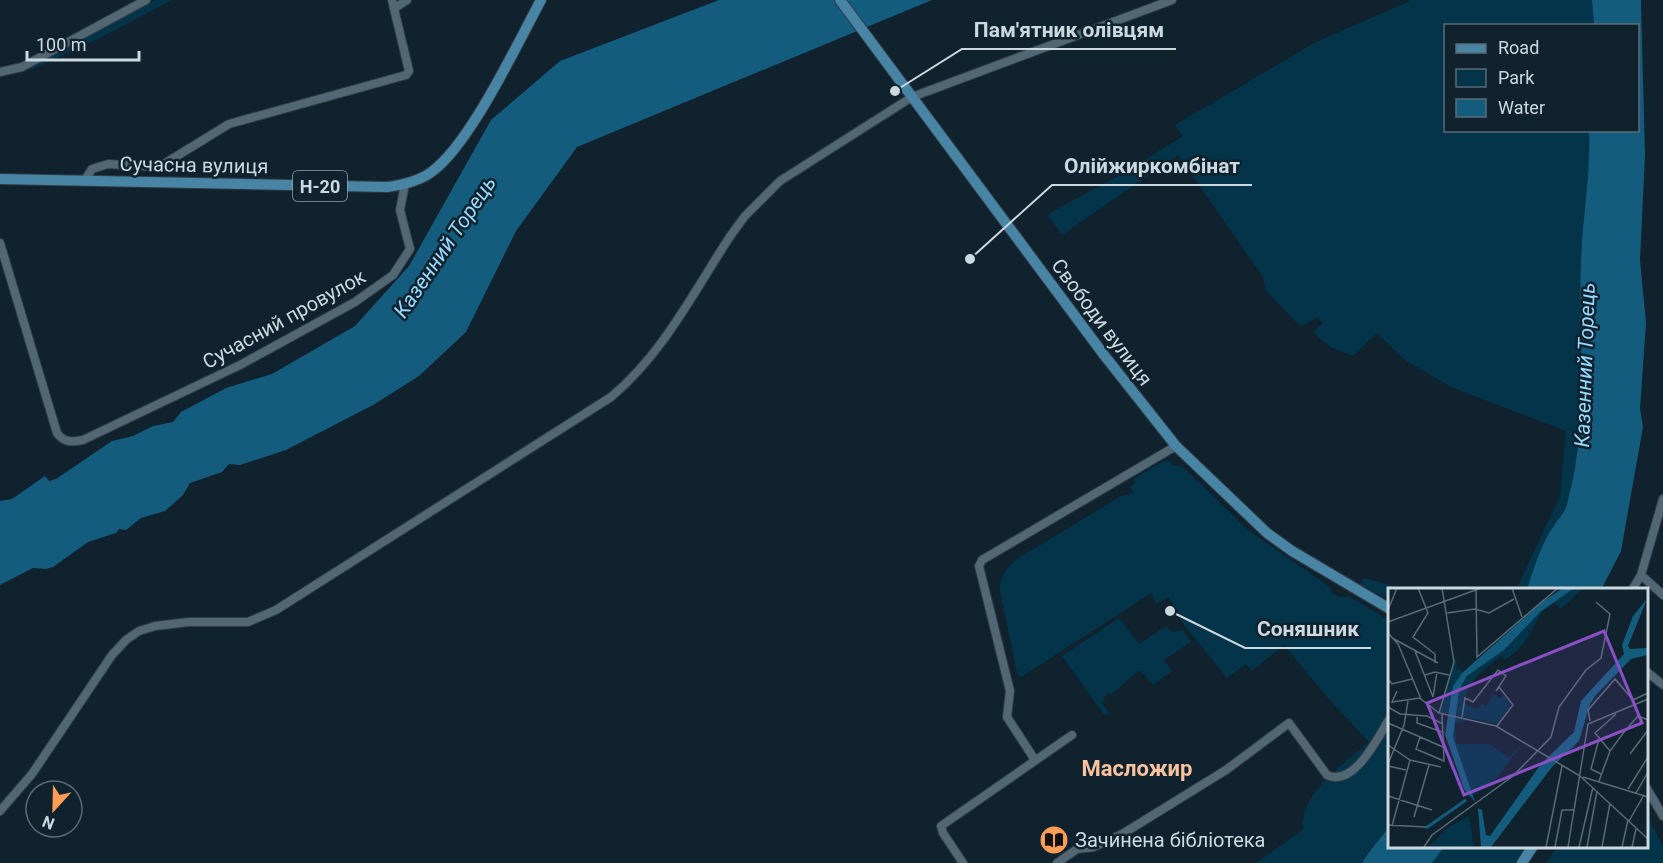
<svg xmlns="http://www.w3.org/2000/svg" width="1663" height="863" font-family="Roboto,sans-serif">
	<rect width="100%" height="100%" fill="#0f222d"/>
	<path fill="#03344a" d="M155,0h17l-72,38 -70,32 -1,-3z
		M1412,0h180l2,25 -148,1v104l143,1v42l-8,92 2,93 -2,55 -4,39 -5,33 -9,31 -10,10 -26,64h-11l44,-94 6,-65 -115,-44 -46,-27 -28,-27 -24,23 -23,-9 -17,-15 10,-9 -6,-6 -16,10 -35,-36 -3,-14 -85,-122 -116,80 -14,-20 5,-4 71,-38 59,-37 -8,-11 139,-82z
		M1170,461l2,5h10l66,64 82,57 2,6 7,4h11l40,24v204c-9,14 -20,24 -28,38h-106l47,-33c-4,-37 41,-66 66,-88l-41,-44 -44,-53 -32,26 -6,-7 -19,14 -46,-57 2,-2 -15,-22 -11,7 -6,-11 -128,83 -3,1 -3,-4 -17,-82c-1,-15 7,-23 17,-32l104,-63 13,-3 -4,-6 5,-4 -2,-4 29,-17z
		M1364,578l45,12h-19v6l-4,-1 -1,3 -25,-14z
		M1119,618l20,26 27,-18 6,6 11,-2 8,12 -27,18 8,11 -19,14 -12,-14 -4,1 -26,23 -2,-2 -6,5 2,2 -3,3 7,10 -4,3 -43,-60z
		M1647,816l16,30v17h-117l11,-16 89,-1z
		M1444,847h85l-11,16h-86z"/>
	<path fill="#145c7e" d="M719,0h213l-355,147 -61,84 -50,101 -47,44 -46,29 -87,45 -46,15 -11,-1 -7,8 -32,11 -7,12 -18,16 -24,7 -15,12 -7,-1 -3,4 -28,9 -35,25 -7,2 -13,-1 -33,17v-84l12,-2 33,-23 4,5 7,-2 56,-38 21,-5 20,-10 20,-4 8,-10 45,-24 46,-14 83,-48 54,-60 82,-146 69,-59z
		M1592,0h49v5l4,150 -5,105 6,63 -6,86 3,18 -22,124 -20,39h-74c6,-20 14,-45 26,-63 7,-11 12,-13 15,-27 21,-78 10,-158 13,-237 1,-44 10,-88 8,-132l49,-1v-104l-44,-1z
		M1390,825v21l54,1 -12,16h-70c8,-14 19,-24 28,-38z"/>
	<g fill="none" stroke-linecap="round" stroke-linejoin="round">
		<g stroke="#313c46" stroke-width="10">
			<path id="minor" d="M395,8l12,-8
				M0,72l22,-5 124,-67
				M85,180l7,-11 16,-5 51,3 70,-43 177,-49 3,-4 -17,-71
				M0,243l57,190c7,10 15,9 26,7l157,-75 115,-63 38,-27 17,-26 -10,-39 5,-26
				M1641,575l22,20
				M1632,590l9,-15 22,-76
				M1646,671l17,14
				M1035,760l-28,-43 3,-26 -31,-125 3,-6 194,-114
				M1646,787l17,29
				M0,811l32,-37 80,-119 14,-15 13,-9 16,-5 34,-4h59l28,-12 335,-213c52,-43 83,-106 120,-162l14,-19 35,-35 132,-84 260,-97
				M963,863l-20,-30 -2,-7 131,-91
				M1057,863l20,-14 17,-2 30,-14 102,-63 63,-47 38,52c27,13 51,-38 63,-57"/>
		</g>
		<g stroke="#313c46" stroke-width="12">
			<path id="major" d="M840,0l264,355 72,91 91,87 25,18 98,58
				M0,179l387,8c15,-2 30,-5 43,-14 39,-26 87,-129 111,-173
				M1522,863l11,-17"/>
		</g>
		<use href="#minor" stroke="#526774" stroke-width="8"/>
		<use href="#major" stroke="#4884a4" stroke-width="10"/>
	</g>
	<defs>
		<g id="library-disc" transform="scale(1.5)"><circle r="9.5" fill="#fd9c56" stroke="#0f222d"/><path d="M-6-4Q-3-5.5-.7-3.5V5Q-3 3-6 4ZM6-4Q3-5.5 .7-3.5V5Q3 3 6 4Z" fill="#111"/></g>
	</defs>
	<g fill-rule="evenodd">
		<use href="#library-disc" x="1054" y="840"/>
	</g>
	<g text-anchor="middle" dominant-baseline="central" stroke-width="5" stroke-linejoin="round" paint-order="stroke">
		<rect fill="#0f222d" stroke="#94a2aa" stroke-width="1.5" x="293" y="171" width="54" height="30" rx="4.5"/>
		<g font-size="18" font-weight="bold" fill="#cdd9e0">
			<text x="320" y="186">Н-20</text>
		</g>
		<g font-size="20" fill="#cdd9e0" stroke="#0f222d">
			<text transform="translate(194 165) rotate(1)">Сучасна вулиця</text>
			<text transform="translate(284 319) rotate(-29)">Сучасний провулок</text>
			<text transform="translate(1102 322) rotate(53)">Свободи вулиця</text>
		</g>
		<g font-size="20" fill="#cdd9e0" stroke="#0f222d" text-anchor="start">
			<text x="1075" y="840">Зачинена бібліотека</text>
		</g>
		<g font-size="21" font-style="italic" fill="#98d8fd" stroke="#0f222d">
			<text transform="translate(445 247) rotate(-56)">Казенний Торець</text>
			<text transform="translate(1585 365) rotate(-88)">Казенний Торець</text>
		</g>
		<g font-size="22" font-weight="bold" fill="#fac39f" stroke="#0f222d">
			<text x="1137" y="768">Масложир</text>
		</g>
	</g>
	<g transform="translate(1388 588)">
		<rect width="260" height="260" fill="#0f222d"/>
		<path d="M186,0h9l-22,21 -6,-6 -13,9 -11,19 -4,-2 3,5 -13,17 -13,9 -3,-4 -3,2 -21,18 -10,14 -3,13 13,6 5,-5 5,2 6,-12 7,5 4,-4 6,11 -12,18 -43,-9 4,-25 8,-14 25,-17 46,-45 14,-12zM68,68l1,14 4,-1 1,4 -9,13 -4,27h-9zM66,129l17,3 -16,3 1,21h33l20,13 12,-12 -24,33 -24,18 -20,-57zM81,228l5,31h-45l18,-19z" fill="#03344a"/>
		<path d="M175,0h11l-34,24 -36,38 -37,26 -8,14 -6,47 22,65 -11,-13 -19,-55 8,-48 9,-13 80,-71zM259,11l-19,47 2,3 17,-1v7l-16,4 -35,36 -6,9 -11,37 -27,26 -61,80h-10l-3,-39 4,2 4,25 4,1 51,-72 33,-32 7,-31 43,-47 -2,-9 11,-29z" fill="#145c7e"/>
		<path fill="none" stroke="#145c7e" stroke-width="3" d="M38,240l40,-28"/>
		<path fill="none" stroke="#5b6b75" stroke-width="1.5" d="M30,0l10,25 -15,24 22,17v9M54,0l12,74 -15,51 57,13 84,50M124,0l10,29M88,2l1,67 81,-69M0,22l9,-22M59,25l28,-4 14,4 25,-14M0,34l93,-34M0,45l10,11 23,55 18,14M6,51l44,24M27,63l18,46M37,87l10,-3 14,3M0,91l4,5 20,-5M9,103l-5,11 28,-4M45,109l4,-25M0,119l12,7 27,2 16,8M29,129v6l25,9M74,129l3,-19 8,4 25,-32 8,6 -10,15M202,133l-2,-11 27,-31 18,21 15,-7M0,135l55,24M109,138l16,-21 -14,-18M32,149l-4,12 28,12 -2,-47M211,151l-8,30 10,5M0,157l22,15 31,7M222,163l-15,-18 21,-19M242,166l18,-24M0,176l16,-39 4,-24M0,178l18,4M192,188l68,63M195,189l65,20M211,193l11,-30 14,-19 14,-16 10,4M240,201l20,-32M248,205l12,-21M0,208l44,14M26,229l15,-52M241,233l15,-26M0,237l38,2M4,238l18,-66M36,259l8,-12 81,-59 38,-39 8,-30 27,-37 15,-12 9,-44 -14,-12M158,259l16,-81M167,259l7,-37h12M180,259l20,-123 60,-25M191,259l14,-60M199,259l10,-56M214,259l8,-44M234,259l6,-27M244,259l4,-18"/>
		<path fill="#8b4fc6" fill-opacity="0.15" stroke="#8b4fc6" stroke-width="3" d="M216,43l38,92 -178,72 -37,-92z"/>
		<rect width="260" height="260" fill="none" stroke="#cdd9e0" stroke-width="3"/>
	</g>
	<path fill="none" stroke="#cdd9e0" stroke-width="2" d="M895 91L962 49H1176M970 259L1052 185H1252M1170 611L1245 648H1371"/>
	<g fill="#cdd9e0" stroke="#0f222d" stroke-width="2">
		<circle cx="895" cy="91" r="6"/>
		<circle cx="970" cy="259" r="6"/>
		<circle cx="1170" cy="611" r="6"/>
	</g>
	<g font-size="21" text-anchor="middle" font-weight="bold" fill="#cdd9e0" stroke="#0f222d" stroke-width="5" stroke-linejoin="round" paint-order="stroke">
		<text x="1069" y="37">Пам'ятник олівцям</text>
		<text x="1152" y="173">Олійжиркомбiнат</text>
		<text x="1308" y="636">Соняшник</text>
	</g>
	<rect x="1444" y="24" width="195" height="108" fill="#0f222d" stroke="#5b6b75" stroke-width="1.5"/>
	<rect x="1456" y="44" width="30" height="9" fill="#4884a4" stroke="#5b6b75" stroke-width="1.5"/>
	<text x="1498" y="54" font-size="18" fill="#cdd9e0">Road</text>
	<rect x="1456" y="69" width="30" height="18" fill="#03344a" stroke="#5b6b75" stroke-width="1.5"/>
	<text x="1498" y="84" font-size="18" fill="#cdd9e0">Park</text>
	<rect x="1456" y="99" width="30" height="18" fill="#145c7e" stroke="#5b6b75" stroke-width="1.5"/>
	<text x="1498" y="114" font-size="18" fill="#cdd9e0">Water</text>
	<g transform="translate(54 809) rotate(202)"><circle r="28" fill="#0f222d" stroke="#5b6b75" stroke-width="1.5"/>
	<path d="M0-4.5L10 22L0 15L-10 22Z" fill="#fd9c56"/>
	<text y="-9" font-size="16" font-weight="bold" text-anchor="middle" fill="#cdd9e0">N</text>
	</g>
	<path d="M27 51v9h112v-9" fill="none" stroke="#cdd9e0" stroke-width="3"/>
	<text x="36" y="51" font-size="18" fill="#cdd9e0" stroke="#0f222d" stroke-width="4.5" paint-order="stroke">100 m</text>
</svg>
